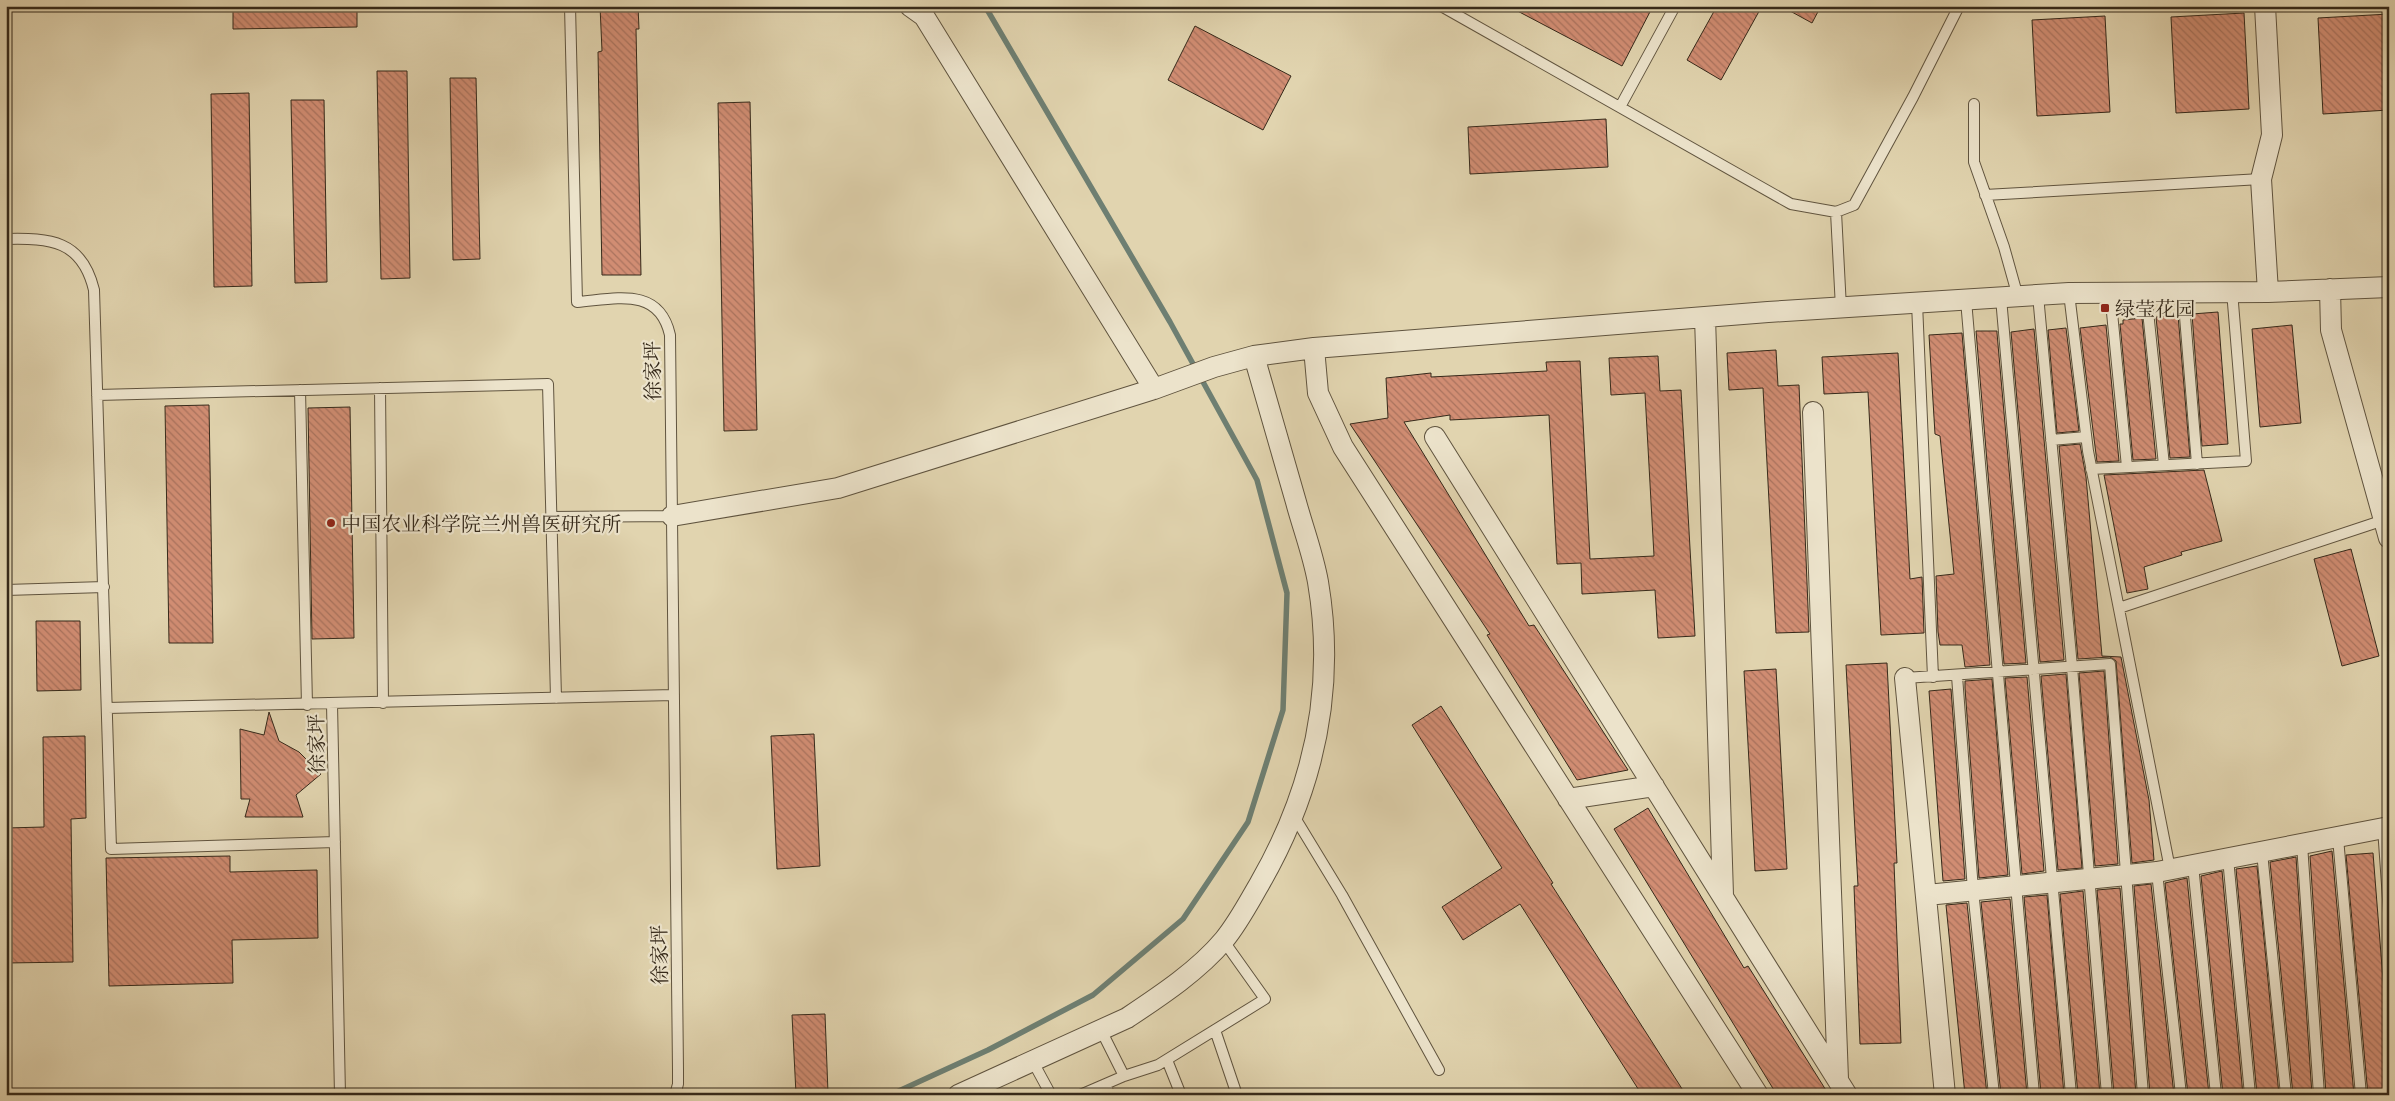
<svg xmlns="http://www.w3.org/2000/svg" width="2395" height="1101" font-family="'Gentium Book Plus','Noto Serif SC',serif">
	<defs>
		<pattern id="building-back-hatch" width="6" height="6" patternUnits="userSpaceOnUse" patternTransform="scale(1.25)"><rect width="6" height="6" fill="#d18d73"/><path d="M-1 5l2 2M0 0l6 6M5-1l2 2" fill="none" stroke="#aa735e"/></pattern>
	</defs>
	<rect width="100%" height="100%" fill="#e1d4af"/>
	<filter id="stains"><feTurbulence type="fractalNoise" baseFrequency=".004" numOctaves="4"/><feColorMatrix values="0 0 0 0 .2 0 0 0 0 .09 0 0 0 0 .02 0 0 0 .5 -.17"/></filter>
	<radialGradient id="worn" r=".72"><stop offset=".6" stop-color="#630" stop-opacity="0"/><stop offset="1" stop-color="#630" stop-opacity=".3"/></radialGradient>
	<g fill="none" stroke-linecap="round" stroke-linejoin="round">
		<path stroke="#6e7f72" stroke-width="5.5" d="M890,1095l98,-45 105,-55 90,-76 65,-97 35,-112 4,-117 -30,-113 -87,-158 -185,-316"/>
	</g>
	<path fill="url(#building-back-hatch)" stroke="#35291a" d="M233,6h124v21l-124,2z
		M600,6h38l1,23h-3l5,246h-39l-4,-223 4,-1z
		M1508,6h145l-31,60z
		M1717,6h45l-41,74 -34,-20z
		M1781,6h40l-9,17z
		M2244,13l5,96 -73,4 -5,-96z
		M2389,14v96l-66,4 -5,-96z
		M2105,16l5,96 -73,4 -5,-96z
		M1195,26l96,50 -28,54 -95,-50z
		M377,71h30l3,207 -29,1z
		M450,78h26l4,181 -27,1z
		M249,93l3,193 -38,1 -3,-193z
		M291,100h33l3,182 -32,1z
		M750,102l7,328 -33,1 -6,-328z
		M1606,119l2,48 -138,7 -2,-47z
		M2218,312l10,132 -26,2 -10,-132z
		M2178,315l12,142 -20,1 -14,-141z
		M2142,318l14,141 -23,1 -13,-136h3v-4z
		M2106,325l13,136 -22,1 -17,-134z
		M2292,325l9,98 -41,4 -8,-98z
		M2066,328l13,103 -22,2 -9,-103z
		M2034,329l30,331 -24,2 -29,-330z
		M1976,331h21v2l29,330 -22,1z
		M1962,333l28,332 -25,2 -3,-22h-22l-2,-13 -2,-56 18,-2 -14,-138 -5,-2 -6,-99z
		M1776,350l2,36 21,-1 10,247 -33,1 -13,-245 -34,2 -2,-37z
		M1898,353l12,226 12,-2 2,56 -43,2 -13,-243 -44,2 -2,-37z
		M1658,356l2,35 21,-1 14,246 -37,2 -3,-48 -73,4 -1,-31 -24,1 -8,-149 -99,5v-5l-46,7 125,204 5,-1 94,145 -51,10 -90,-145 3,-1 -140,-210 38,-6 -2,-40 45,-5v4l116,-6 -1,-9 34,-1 10,198 64,-3 -9,-163 -34,2 -2,-37z
		M209,405l4,238h-44l-4,-237z
		M350,407l4,231 -42,1 -4,-231z
		M2080,444l6,33 16,179 19,1 28,143 5,60 -22,3 -16,-202 -6,-4 -32,2 -19,-213z
		M2204,470l18,71 -41,11 1,3 -38,12 4,22 -21,4 -23,-118z
		M2351,549l28,107 -37,10 -28,-107z
		M36,621h44l1,69 -44,1z
		M1887,663l10,200h-3l7,180 -41,1 -6,-158h4l-12,-221z
		M1776,669l11,200 -32,2 -11,-200z
		M2104,671l14,193 -23,2 -16,-193z
		M2066,674l16,194 -24,2 -17,-194z
		M2027,677l17,194 -22,3 -17,-196z
		M1992,679l16,196 -29,3 -14,-190v-7z
		M1951,689l14,190 -22,2 -14,-190z
		M1441,706l112,177 -2,1 135,211h-44l-122,-191 -57,36 -21,-33 60,-39 -90,-143z
		M269,712l10,29 20,11 22,22 -25,21 7,22h-58l5,-18h-9l-1,-70 24,6z
		M814,734l6,132 -43,3 -6,-133z
		M85,736l1,82 -15,1 2,143 -67,1v-135l38,-1 -1,-90z
		M1648,808l96,160 4,-2 81,129h-52l-163,-266z
		M2332,851l22,244h-28l-16,-239z
		M2373,853l16,203v39h-21l-22,-240z
		M230,856v16l87,-2 1,68 -86,2 1,43 -124,3 -3,-128z
		M2296,857l16,238h-19l-23,-233z
		M2257,866l22,229h-22l-21,-226z
		M2222,871l21,224h-20l-22,-219z
		M2187,878l22,217h-21l-23,-212z
		M2151,884l23,211h-24l-16,-209z
		M2120,888l16,207h-22l-17,-205z
		M2083,891l17,204h-22l-18,-201z
		M2047,895l17,200h-23l-17,-198z
		M2010,899l17,196h-26l-20,-193z
		M1967,903l20,192h-22l-19,-190z
		M825,1014l3,79 -32,1 -4,-79z"/>
	<g fill="none" stroke-linecap="round" stroke-linejoin="round">
		<g stroke="#60543f" stroke-width="12">
			<path id="service" d="M570,6l7,296c38,-3 82,-16 93,33l8,735v14l-3,11
				M1441,6l350,198 45,8 18,-7 59,-108 46,-91
				M1974,104v58l30,85 14,50
				M1620,107l55,-101
				M1985,195l276,-16
				M1836,212l5,96
				M6,239c44,-1 76,1 88,51l17,559 224,-7
				M2110,292l17,175
				M2146,292l18,173
				M2183,292l14,172
				M2069,293l19,158 82,418
				M2038,295l34,372 35,428
				M2001,298l70,797
				M1966,300l68,795
				M1917,303l16,374
				M380,388l3,315
				M300,390l7,315
				M97,395l451,-11 8,314
				M2051,440l35,-3
				M2091,469l155,-8 -14,-170
				M551,517l121,-1
				M6,590l98,-3
				M2119,608l265,-88
				M1957,676l16,214 21,205
				M1905,678l205,-14 33,431
				M332,704l8,391
				M107,708l567,-13
				M1294,816l48,79 97,175
				M2383,828l6,85
				M2338,838l23,257
				M2302,844l17,251
				M2262,852l24,243
				M2228,858l22,237
				M2193,865l23,230
				M2157,872l24,223
				M1101,1030l23,46 34,-11 107,-66 -42,-59
				M1215,1030l22,65
				M1032,1060l19,35
				M1167,1060l14,35
				M1106,1084l3,11
				M1080,1095l44,-19"/>
		</g>
		<g stroke="#60543f" stroke-width="22">
			<path id="minor" d="M910,6l14,10 230,373
				M2265,6l7,129 -11,44 7,113
				M2330,289l1,41 58,208
				M1705,317l18,578
				M1314,348l4,45 25,54 415,648
				M1813,412l25,667
				M1435,437l412,658
				M672,516l166,-28 316,-99 60,-22 40,-11 60,-8 454,-36 301,-19 199,-1 121,-5
				M1905,678l40,417
				M1568,799l86,-13
				M1927,895l230,-23 232,-45
				M958,1095l169,-77c33,-22 71,-47 97,-78 14,-17 25,-38 36,-57 54,-94 76,-194 58,-301 -5,-28 -15,-54 -22,-80 -14,-49 -28,-97 -42,-146"/>
		</g>
		<use href="#service" stroke="#ece3cb" stroke-width="10"/>
		<use href="#minor" stroke="#ece3cb" stroke-width="20"/>
	</g>
	<g fill="#8f2418" stroke="#ece3cb" stroke-width="2">
		<rect x="2100" y="303" width="10" height="10" rx="2.5"/>
		<circle cx="331" cy="523" r="5"/>
	</g>
	<g text-anchor="middle" dominant-baseline="central" stroke-width="4.5" stroke-linejoin="round" paint-order="stroke">
		<g font-size="20" fill="#35291a" stroke="#ece3cb" text-anchor="start">
			<text x="2115" y="308">绿莹花园</text>
			<text x="341" y="523">中国农业科学院兰州兽医研究所</text>
		</g>
		<g font-size="20" fill="#35291a" stroke="#ece3cb">
			<text transform="translate(652 371) rotate(-91)">徐家坪</text>
			<text transform="translate(316 744) rotate(-91)">徐家坪</text>
			<text transform="translate(659 955) rotate(-91)">徐家坪</text>
		</g>
	</g>
	<rect width="2395" height="1101" fill="none" stroke="#e1d4af" stroke-width="25"/>
	<rect x="8" y="8" width="2380" height="1086" fill="none" stroke="#35291a" stroke-width="2.5"/>
	<rect x="12" y="12" width="2370" height="1076" fill="none" stroke="#35291a"/>
	<rect width="100%" height="100%" filter="url(#stains)"/>
	<rect width="100%" height="100%" fill="url(#worn)"/>
</svg>
